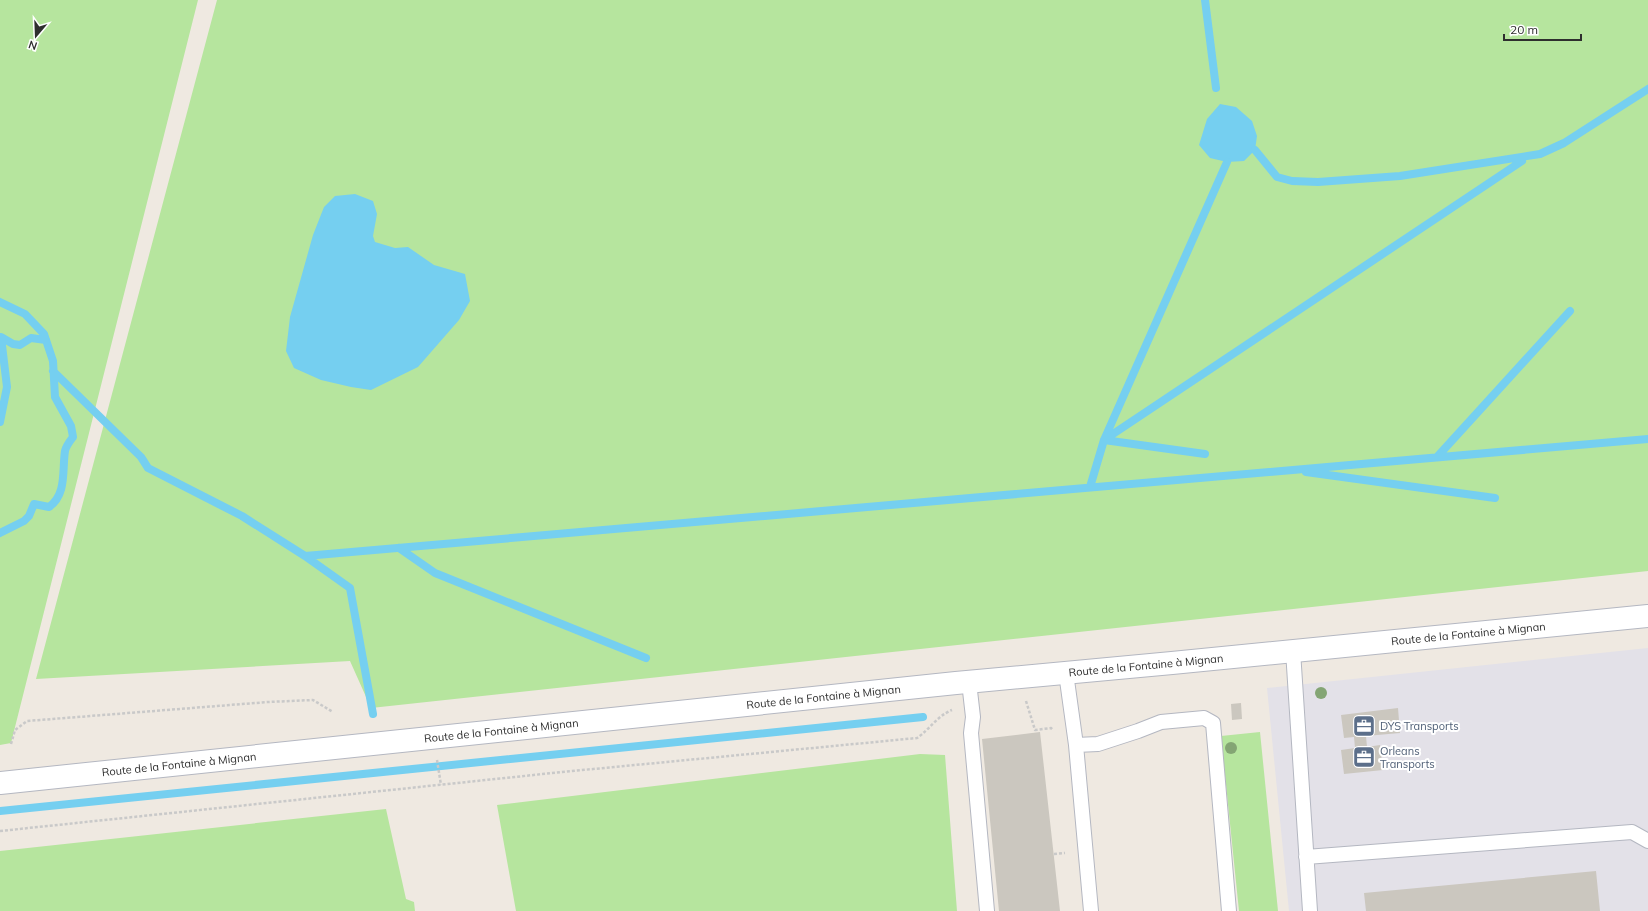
<svg xmlns="http://www.w3.org/2000/svg" width="1648" height="911" font-family="Mulish,sans-serif">
	<rect width="100%" height="100%" fill="#efe9e1"/>
	<path fill="#e3e1e8" d="M1648,648v263h-359l-22,-223z"/>
	<path fill="#b6e59e" d="M0,0h198l-187,743 -11,2z
		M217,0h1431v571l-1277,137 -21,-47 -314,18z
		M1260,732l18,179h-39l-18,-175z
		M920,754l25,1 12,156h-441l-19,-106z
		M386,809l20,90 8,3 1,9h-415v-60z"/>
	<path fill="#75cff0" d="M1220,104l16,3 16,14 5,15 -2,14 -11,11 -17,1 -17,-4 -11,-13 8,-26z
		M355,194l18,7 4,13 -4,22 2,6 20,6 13,-1 26,18 31,9 5,27 -11,19 -41,47 -47,23 -20,-3 -30,-7 -27,-12 -8,-17 4,-34 23,-82 11,-28 11,-11z"/>
	<g fill="none" stroke-linecap="round" stroke-linejoin="round">
		<path stroke="#75cff0" stroke-width="8" d="M1205,0l11,88
			M1255,150l22,27 15,4 26,1 82,-6 140,-22 24,-11 84,-54
			M0,302l25,12 19,20 9,27 2,36 16,29 2,11c-3,4 -7,9 -8,14 -3,20 2,43 -16,56l-15,-3 -5,12 -5,5 -24,12
			M53,371l88,86 7,11 94,48 63,40 45,32 23,126
			M0,422l7,-35 -6,-50 12,7 7,1 11,-7 15,2
			M1104,440l418,-279
			M1104,440l101,14
			M1437,457l133,-146
			M1306,472l189,26
			M1090,487l14,-47 123,-278
			M399,548l36,25 211,85
			M305,556l1343,-117
			M0,811l923,-94"/>
	</g>
	<path fill="#cbc7bf" d="M1241,703l1,16 -10,1 -1,-16z
		M1398,708l2,25 -34,3 1,11 13,-2 3,25 -39,4 -3,-24 14,-2 -1,-11 -10,1 -3,-23z
		M1040,732l20,179h-61l-17,-172z
		M1596,871l4,40h-234l-2,-18z"/>
	<g fill="none" stroke-linecap="round" stroke-linejoin="round">
		<g stroke="#b4b7c1" stroke-width="16">
			<path id="lane" d="M1293,651l17,260
				M1066,673l10,72
				M969,682l4,35 -2,16 16,178
				M1306,857l326,-25 16,9
				M1091,911l-15,-166 22,-1 40,-13 23,-9 43,-4 9,5 16,188"/>
		</g>
		<g stroke="#b4b7c1" stroke-width="24">
			<g id="street">
				<path id="s1" d="M0,783l956,-100 216,-20 476,-47"/>
			</g>
		</g>
		<path stroke="#c9c9c9" stroke-width="2.5" stroke-dasharray="3 2" stroke-linecap="butt" d="M1026,701l9,29 16,-2 2,2
			M11,744l4,-14 12,-9 241,-19 45,-2 20,12
			M437,760l4,25
			M0,831l562,-59 355,-34c13,-9 20,-22 35,-28
			M1054,854l11,-1"/>
		<use href="#lane" stroke="#fff" stroke-width="14"/>
		<use href="#street" stroke="#fff" stroke-width="22"/>
	</g>
	<g fill="#84a574">
		<circle cx="1321" cy="693" r="6"/>
		<circle cx="1231" cy="748" r="6"/>
	</g>
	<defs>
		<g id="office-square" transform="scale(1.15)"><rect x="-9" y="-9" width="18" height="18" rx="4" fill="#5c6f8a" stroke="#fff"/><path d="M-6-3h4V-5.5h4V-3h4V5H-6ZM-1-4.5V-3h2v-1.5ZM-6 0V1H6V0Z" fill="#fff"/></g>
	</defs>
	<g fill-rule="evenodd">
		<use href="#office-square" x="1364" y="726"/>
		<use href="#office-square" x="1364" y="757"/>
	</g>
	<g text-anchor="middle" dominant-baseline="central" stroke-width="4" stroke-linejoin="round" paint-order="stroke">
		<g font-size="11" fill="#2e2e2e" stroke="#fff">
			<text stroke="none"><textPath href="#s1" startOffset="1476">Route de la Fontaine à Mignan</textPath></text>
			<text stroke="none"><textPath href="#s1" startOffset="1152">Route de la Fontaine à Mignan</textPath></text>
			<text stroke="none"><textPath href="#s1" startOffset="828">Route de la Fontaine à Mignan</textPath></text>
			<text stroke="none"><textPath href="#s1" startOffset="504">Route de la Fontaine à Mignan</textPath></text>
			<text stroke="none"><textPath href="#s1" startOffset="180">Route de la Fontaine à Mignan</textPath></text>
		</g>
		<g font-size="11" fill="#4e5e75" stroke="#fff" text-anchor="start">
			<text x="1380" y="726">DYS Transports</text>
			<text x="1380" y="751">Orleans<tspan x="1380" dy="13">Transports</tspan></text>
		</g>
	</g>
	<g transform="translate(36 36) rotate(199)" stroke="#ffffff" stroke-width="3" paint-order="stroke">
	<path d="M0-3L7 15L0 10L-7 15Z" fill="#2e2e2e"/>
	<text y="-6" font-size="11" font-weight="bold" text-anchor="middle" fill="#2e2e2e">N</text>
	</g>
	<path d="M1504 34v6h77v-6" fill="none" stroke="#2e2e2e" stroke-width="2"/>
	<text x="1510" y="34" font-size="12" fill="#2e2e2e" stroke="#ffffff" stroke-width="3" paint-order="stroke">20 m</text>
</svg>
